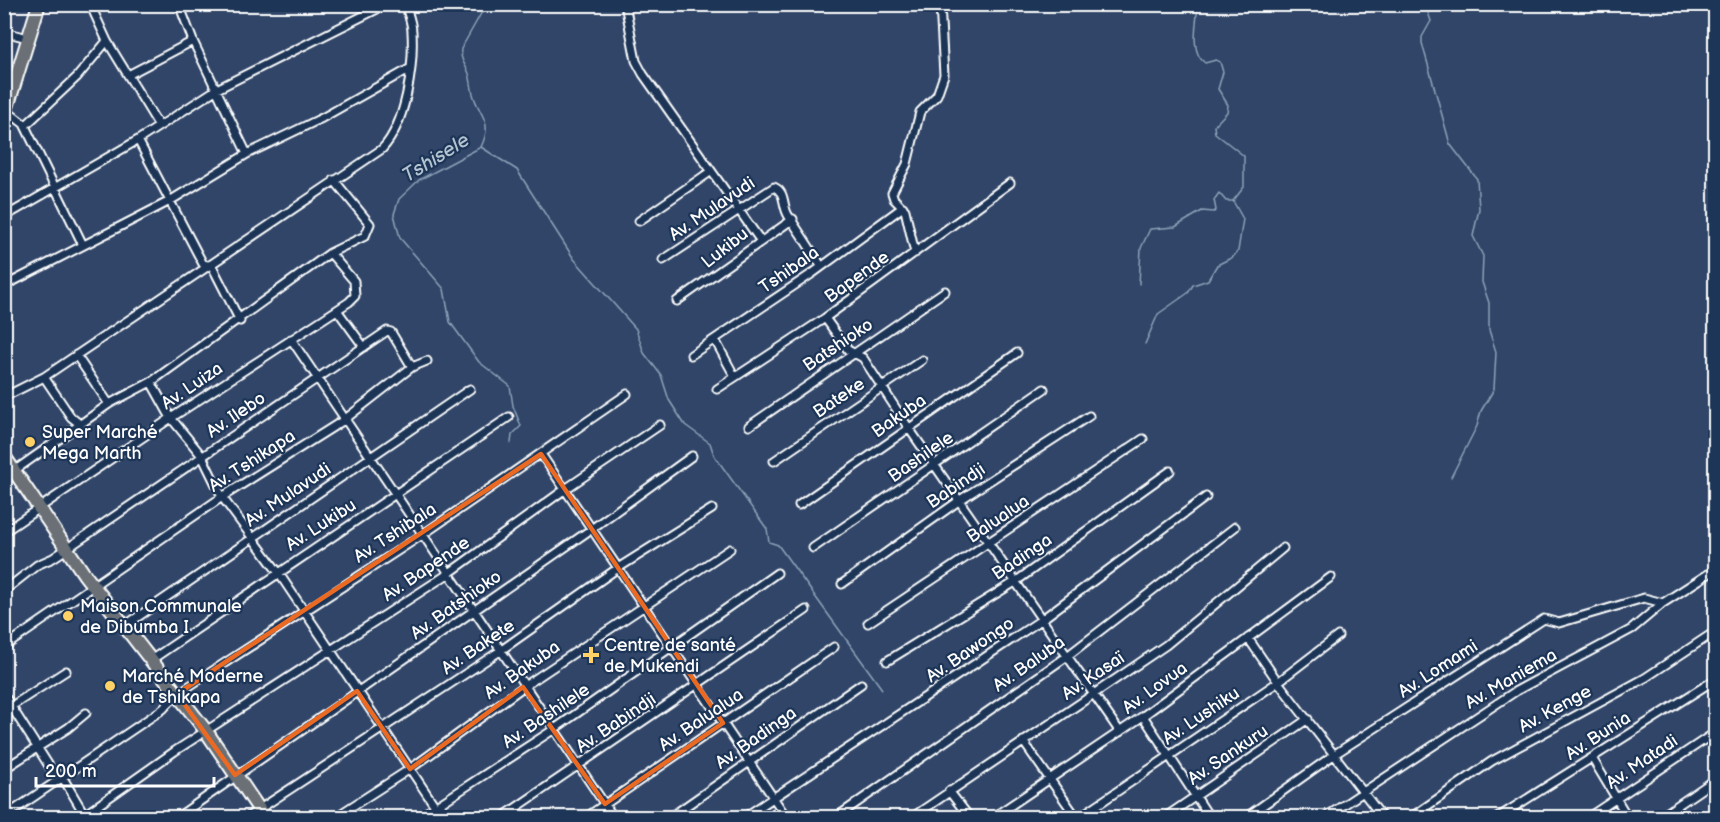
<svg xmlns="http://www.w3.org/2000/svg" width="1720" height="822" font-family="'Balsamiq Sans',sans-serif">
	<rect width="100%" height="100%" fill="#304568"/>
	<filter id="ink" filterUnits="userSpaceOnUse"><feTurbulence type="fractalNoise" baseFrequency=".0167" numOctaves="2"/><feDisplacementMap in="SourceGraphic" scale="12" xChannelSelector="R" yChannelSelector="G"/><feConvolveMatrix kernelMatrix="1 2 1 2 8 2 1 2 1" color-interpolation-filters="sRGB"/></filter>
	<g filter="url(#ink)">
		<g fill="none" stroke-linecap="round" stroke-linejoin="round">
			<path stroke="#8da4b8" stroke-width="1.5" d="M490,4l-7,6 -22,39c-1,9 3,14 7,22 3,7 3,16 5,23 6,22 21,26 8,53l-62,33 -20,19 -5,15 6,24 44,51 6,33 29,40 31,24 3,20 8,20 -9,9 -1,8
				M1425,4l6,17 -9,16v6l28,101 27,35 2,30 -6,27 10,20 -1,26 7,21v27l7,22 -2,37 -13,22 -4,15 -26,51
				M481,147l36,23 57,89 62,70 8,24 17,22 8,25 16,25 25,18 4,12 53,74 2,13 9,3 104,144
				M1139,284l2,-36 9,-19 25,-2 27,-16 12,1 2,-2 -2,-10 5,-7 7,8h7
				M1145,344l13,-30 30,-21 5,-8 15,-5 9,-15 16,-8 5,-6 5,-32 -10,-18 11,-14v-31l-29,-23 -1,-7 13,-14 1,-7 -10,-16 5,-17 -3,-10 -4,-2 -11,3c-16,-11 -8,-41 -7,-59"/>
			<g stroke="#fff" stroke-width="11">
				<path id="minor" d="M90,4l17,37 52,85
					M179,4l14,37 54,113
					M625,4l11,57 7,13 117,166
					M181,9l11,-5
					M4,32l24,6
					M128,75l65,-34
					M7,111l17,13 59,121
					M25,126l52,-49 30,-36
					M138,140l65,124 9,2 28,55
					M4,217l134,-77 79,-51 170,-85
					M639,221l71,-49
					M915,253l-10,-43 -11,-11 -2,-6 15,-29 13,-52 17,-17 7,-20 -4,-71
					M663,260l111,-73c12,5 8,18 14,28 11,17 23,34 33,51
					M4,286l164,-84 79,-48 75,-36 87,-49
					M677,301l116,-82
					M337,310l27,37
					M825,318l23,32 15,8 45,69 212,305
					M291,339l323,479
					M715,340l20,37
					M76,355l33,49
					M691,355l122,-82 90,-66
					M44,377l27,40 10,8
					M151,382l20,36 31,38 20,41 56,75 165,246
					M717,389l108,-71 185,-135
					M4,397l40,-20 338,-228c24,-25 32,-83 30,-117 0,-9 -4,-19 -7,-28
					M749,426l196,-135
					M541,454l246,364
					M774,461l148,-101
					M4,478l105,-74 42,-22 179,-129 35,-17 5,-12 -36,-44
					M799,505l218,-152
					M4,532l167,-114 178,-116 6,-6 -1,-15 -24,-28
					M813,548l231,-159
					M842,584l118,-84 129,-84
					M4,591l33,-26 16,-7 334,-227 4,1 21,35
					M868,623l275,-184
					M123,627l347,-238
					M1248,638l30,44 105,136
					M4,647l218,-150 122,-77 68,-53 15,-6
					M151,660l358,-243
					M887,661l128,-79 155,-111
					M4,695l47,74 12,9 23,39
					M4,711l62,-40
					M1143,716l67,102
					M1023,741l54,77
					M1592,758l36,60
					M4,769l64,-41 18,-15
					M949,791l21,27
					M4,817l159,-108 14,-15 245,-159 205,-141
					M80,818l95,-67 273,-177 116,-84 96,-65
					M176,818l414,-288 102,-74
					M246,818l254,-167 118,-83 94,-59
					M334,818l76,-49 113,-82 207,-138
					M418,818l135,-88 224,-157
					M501,818l305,-208
					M585,818l249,-171
					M669,818l192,-134
					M743,818l298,-198 165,-123
					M835,818l231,-161 169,-130
					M911,818l255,-173 117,-97
					M992,818l151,-102 188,-139
					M1078,818l200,-136 60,-46
					M1164,818l144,-99
					M1245,818l90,-64 209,-135 15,4 85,-25 19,5
					M1324,818l192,-127 116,-62 31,-26 53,-34
					M1410,818l82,-57 153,-83 71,-47
					M1497,818l219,-139
					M1587,818l129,-86
					M1659,818l57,-39"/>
			</g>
			<g stroke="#fff" stroke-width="16">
				<path id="trunk" d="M4,117l35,-113
					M4,456l80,118 122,157 59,87"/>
			</g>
			<use href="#minor" stroke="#1d3557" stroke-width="7"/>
			<use href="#trunk" stroke="#6b7074" stroke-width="12"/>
		</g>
	</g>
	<path fill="none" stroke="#ea6a24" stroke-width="4.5" stroke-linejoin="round" d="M541,454l182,269 -118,81 -82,-117 -113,82 -53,-78 -122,84 -58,-81z"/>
	<g fill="#ffd166" stroke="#1d3557" stroke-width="2">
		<circle cx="30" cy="442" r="6"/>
		<circle cx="68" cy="616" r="6"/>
		<path d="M588 646h6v6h6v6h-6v6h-6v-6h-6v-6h6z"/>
		<circle cx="110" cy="686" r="6"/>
	</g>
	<g text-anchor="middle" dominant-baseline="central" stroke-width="4.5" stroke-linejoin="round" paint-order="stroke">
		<g font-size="18" fill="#fff" stroke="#1d3557">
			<text transform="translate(712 209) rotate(-34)">Av. Mulavudi</text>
			<text transform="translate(725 248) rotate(-38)">Lukibu</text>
			<text transform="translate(789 270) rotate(-35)">Tshibala</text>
			<text transform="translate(857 277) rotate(-36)">Bapende</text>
			<text transform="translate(838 345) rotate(-34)">Batshioko</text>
			<text transform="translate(192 386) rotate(-34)">Av. Luiza</text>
			<text transform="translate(839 398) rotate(-34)">Bateke</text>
			<text transform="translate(236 415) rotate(-34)">Av. Ilebo</text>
			<text transform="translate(899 416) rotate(-35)">Bakuba</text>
			<text transform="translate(921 457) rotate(-35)">Bashilele</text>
			<text transform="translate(252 461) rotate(-33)">Av. Tshikapa</text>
			<text transform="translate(956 486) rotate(-34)">Babindji</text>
			<text transform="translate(288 495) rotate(-34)">Av. Mulavudi</text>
			<text transform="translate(998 519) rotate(-34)">Balualua</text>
			<text transform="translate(321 525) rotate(-33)">Av. Lukibu</text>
			<text transform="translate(395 533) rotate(-33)">Av. Tshibala</text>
			<text transform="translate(1022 557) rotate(-34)">Badinga</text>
			<text transform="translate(426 569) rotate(-34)">Av. Bapende</text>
			<text transform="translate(456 605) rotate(-35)">Av. Batshioko</text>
			<text transform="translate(478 647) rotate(-34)">Av. Bakete</text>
			<text transform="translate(970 650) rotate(-34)">Av. Bawongo</text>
			<text transform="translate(1029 664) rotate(-35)">Av. Baluba</text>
			<text transform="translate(1438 669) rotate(-33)">Av. Lomami</text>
			<text transform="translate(522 670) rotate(-35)">Av. Bakuba</text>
			<text transform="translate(1093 676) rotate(-34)">Av. Kasaï</text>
			<text transform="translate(1511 679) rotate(-30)">Av. Maniema</text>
			<text transform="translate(1155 688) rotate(-36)">Av. Lovua</text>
			<text transform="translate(1555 709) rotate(-29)">Av. Kenge</text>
			<text transform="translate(546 716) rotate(-34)">Av. Bashilele</text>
			<text transform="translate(1201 716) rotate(-34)">Av. Lushiku</text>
			<text transform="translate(701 720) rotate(-34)">Av. Balualua</text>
			<text transform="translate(616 723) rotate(-34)">Av. Babindji</text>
			<text transform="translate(1598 736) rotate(-33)">Av. Bunia</text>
			<text transform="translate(756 738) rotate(-35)">Av. Badinga</text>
			<text transform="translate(1228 755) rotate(-34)">Av. Sankuru</text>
			<text transform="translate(1642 762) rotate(-34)">Av. Matadi</text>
		</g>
		<g font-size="18" fill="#fff" stroke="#1d3557" text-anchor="start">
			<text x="42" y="432">Super Marché<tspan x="42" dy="21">Mega Marth</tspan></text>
			<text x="80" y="606">Maison Communale<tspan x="80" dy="21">de Dibumba I</tspan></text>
			<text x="604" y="645">Centre de santé<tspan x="604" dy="21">de Mukendi</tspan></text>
			<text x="122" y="676">Marché Moderne<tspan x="122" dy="21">de Tshikapa</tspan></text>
		</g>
		<g font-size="20" font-style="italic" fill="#b3c3d0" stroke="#1d3557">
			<text transform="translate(436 158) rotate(-32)">Tshisele</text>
		</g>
	</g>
	<rect width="1720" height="822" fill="none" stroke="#1d3557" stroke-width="24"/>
	<rect x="12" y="12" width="1696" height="798" fill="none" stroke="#fff" stroke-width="2" filter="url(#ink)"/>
	<path d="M36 777v9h178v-9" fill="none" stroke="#ffffff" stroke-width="3"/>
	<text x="45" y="777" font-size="18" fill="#ffffff" stroke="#1d3557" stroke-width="4.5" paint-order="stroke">200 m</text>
</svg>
